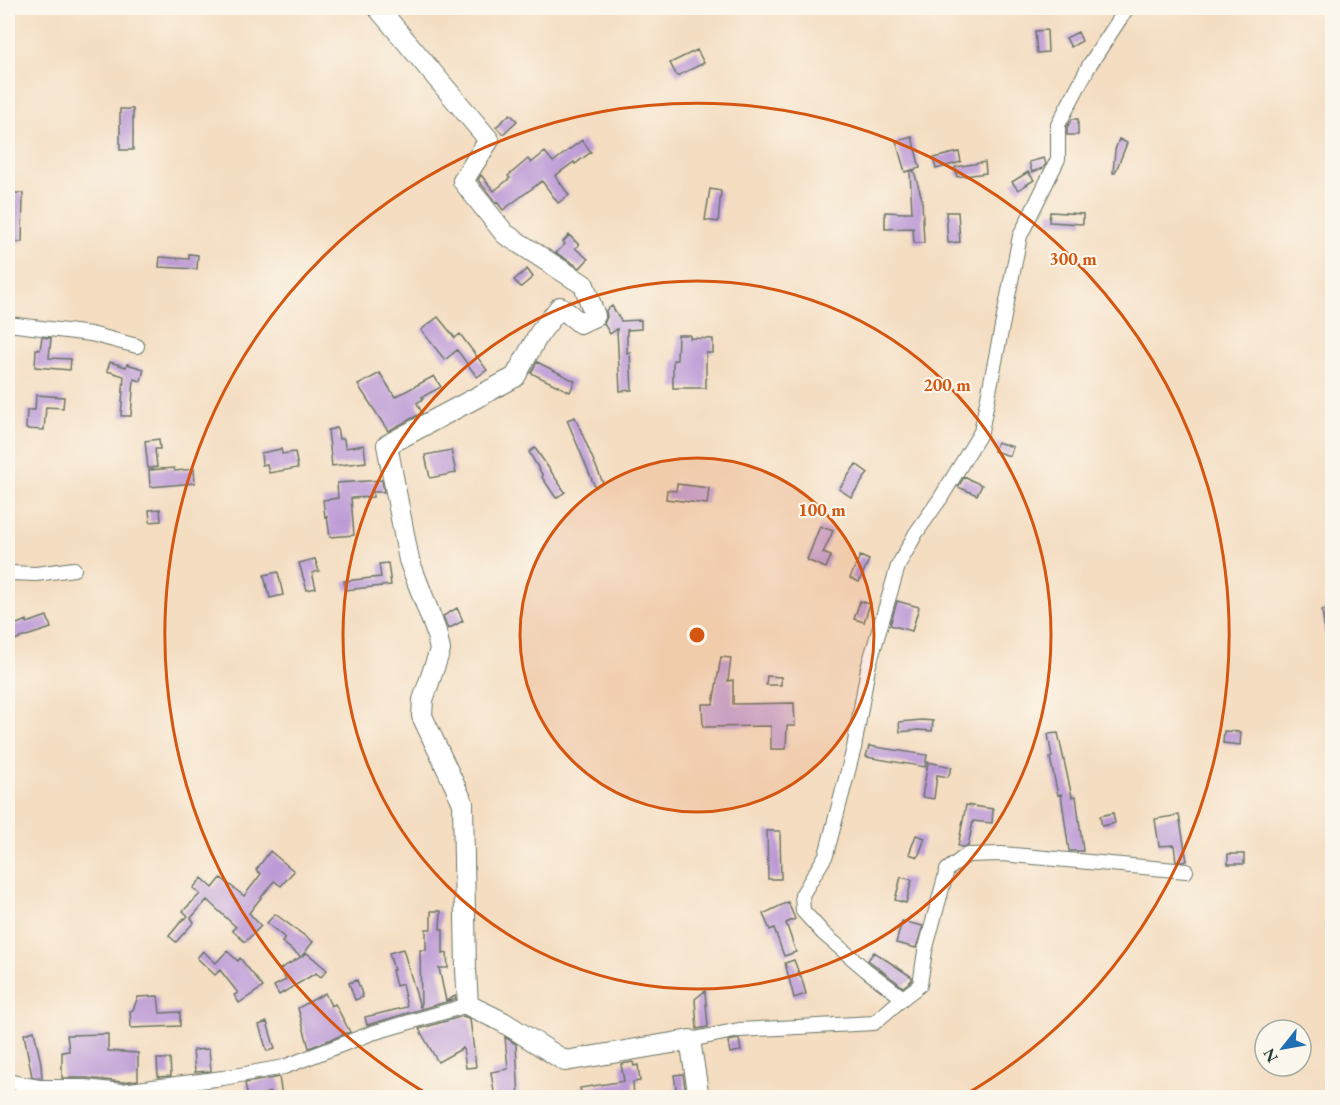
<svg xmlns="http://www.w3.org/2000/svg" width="1340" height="1105" font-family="'EB Garamond',serif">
	<rect width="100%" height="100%" fill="#fbf7ec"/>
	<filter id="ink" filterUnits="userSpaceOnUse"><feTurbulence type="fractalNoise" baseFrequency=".0167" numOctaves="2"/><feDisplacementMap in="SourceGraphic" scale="12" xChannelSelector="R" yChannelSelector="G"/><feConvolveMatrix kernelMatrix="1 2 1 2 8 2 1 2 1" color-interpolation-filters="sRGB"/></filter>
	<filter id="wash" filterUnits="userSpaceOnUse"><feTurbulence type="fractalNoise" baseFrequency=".008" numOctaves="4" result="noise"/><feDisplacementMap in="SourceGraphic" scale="24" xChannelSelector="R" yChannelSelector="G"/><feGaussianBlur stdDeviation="1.35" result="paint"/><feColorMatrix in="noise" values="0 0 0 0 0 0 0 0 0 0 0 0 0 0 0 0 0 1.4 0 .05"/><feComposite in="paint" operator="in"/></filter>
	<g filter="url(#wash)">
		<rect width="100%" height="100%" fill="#f4ddc1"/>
		<g id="blocks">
			<path fill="#bc9ad6" d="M1047,30l1,22 -11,1 -2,-22z
				M1078,32l4,9 -11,6 -5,-9z
				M697,50l7,13 -27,13 -7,-13z
				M120,109h13v41h-13z
				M510,114l7,7 -14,13 -7,-7z
				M1072,119h6v16h-11v-8z
				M912,137l8,31 -15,4 -9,-31z
				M1119,139l8,4 -12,30h-2l2,-23z
				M582,140l9,12 -16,12 -1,-2 -19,14 14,19 -11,8 -16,-22 -39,29 -6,-8 -1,1 -18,-23 3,-5 13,16 16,-13 -2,-2 20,-17 3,4 14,-11 8,10z
				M959,152l2,10 -25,7 -3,-11z
				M1044,158l2,6 -3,4 -11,4 -3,-10z
				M985,162l1,11 -29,4 -2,-10z
				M910,171h4l8,28 2,44h-10l-1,-15 -28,1v-17l20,1v-1h7z
				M1028,172l6,8 -16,10 -6,-8z
				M710,189l11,2 -3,31 -13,-2z
				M13,193h10l-1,49h-9z
				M946,212h12l2,30 -12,1z
				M1050,212l33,2v10l-34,-2z
				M569,235l10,10 -4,3 13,11 -8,9 -24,-15 9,-9 -2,-2z
				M189,254l9,1 -1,14 -38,-2 1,-10 29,2z
				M527,269l6,8 -12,10 -7,-7z
				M612,306l9,15 20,-1v9l-14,1v23l3,-1 2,38 -12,1 -3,-62 -7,5 -6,-10 3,-7 -1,-7z
				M438,317l17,21 5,-4 27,36 -10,7 -20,-27 -12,10 -24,-30z
				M678,335h12v3l23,1v14h-7v35h-33v-28h4z
				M42,337l9,1 -2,20 22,1 -1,11 -35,-3 1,-18 4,1z
				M110,362l16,5 1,-3 17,5 -3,12 -7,-2 -3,37h-10l3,-40 -17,-5z
				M537,362l38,19 -5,11 -39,-19z
				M380,373l15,24 39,-21 7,11 -19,10 1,2 -6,4 5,10 -34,18 -30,-46z
				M36,395l28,2 -1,11 -17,-1 -2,23 -18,-1 1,-19h8z
				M575,417l28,66 -8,4 -28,-67z
				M337,428l2,11h5l1,9 19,-3 2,17 -34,4 -4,-36z
				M159,439l1,10h-5l2,18 -9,1 -3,-27z
				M997,442l16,5 -3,9 -16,-5z
				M535,448l30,44 -9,6 -14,-21 1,-1 -14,-24z
				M281,449l1,5 13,-2 3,16 -29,5 -2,-9 -5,1 -1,-12z
				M451,450l5,23 -26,5 -5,-23z
				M856,464l12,9 -17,24 -12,-8z
				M174,468l1,3 19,-2 1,14 -45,4 -1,-17z
				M964,477l18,8 -5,10 -19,-8z
				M382,480l2,12h-11v5l-22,1 3,37 -24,2 -3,-21 -2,1 -2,-17 15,-2 -1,-15z
				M677,484l32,4 -2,16 -41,-5 1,-9 9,1z
				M160,509l1,12 -11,1 -1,-12z
				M820,526l13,5 -10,22 8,3 -5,12 -19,-8z
				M860,556l9,4 -10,22 -9,-4z
				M315,559l4,12 -7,2 4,15 -9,2 -8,-27z
				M388,563l3,22 -46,5 -1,-9 37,-4 -2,-13z
				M278,572l5,23 -13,3 -1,-5h-1l-4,-18z
				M860,601l10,3 -6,18 -10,-3z
				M897,601l22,6 -7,24 -22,-6z
				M457,608l6,13 -15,8 -5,-13z
				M1332,609v35h-5l-5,-34z
				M47,616l4,12 -43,14v-15l19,-7v3z
				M721,657l10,1 -3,23 5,-1v24l61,-1 1,23h-8l-1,23h-15v-23l-68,1 -1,-23h11z
				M767,676l14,1v8h-15z
				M922,720l11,1 -1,10 -14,-1 -18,2 -1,-10z
				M1224,731l17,1 -1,13 -17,-2z
				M1058,733l14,64 4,-1 7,55h-14l-8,-57 -3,1 -8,-37 2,-1 -4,-23z
				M869,746l58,9 -2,12 -59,-10z
				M928,762l24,5 -4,10 -11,-2 -3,24 -12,-2z
				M966,805l27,4 -1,14 -19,-2 -5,25 -6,1 -4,-1z
				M1113,813l2,10 -13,3 -2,-10z
				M1179,815l8,46 -4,1 -7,-1 -2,-16 -15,1 -4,-27z
				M767,831h13l1,48h-13z
				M916,835l9,3 -7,19 -9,-3z
				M270,851l24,20 -13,15 -7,-5 -25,32 12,13 -16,16 -13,-12 4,-3 -29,-27 -16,18 3,4 -18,20 -7,-6 15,-18 1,1 3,-3 -5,-5 17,-17 -7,-6 9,-10 11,10 8,-10 23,18 17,-22 -5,-4z
				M1228,854h16v10h-16z
				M901,877l11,3 -6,23 -11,-3z
				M788,902l7,17 -9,4 10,29 -12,4 -10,-28 -4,2 -7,-16z
				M431,911h10l-1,18h3v25l4,-1 1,15h-9l7,33 9,-5 1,3 -89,26 -2,-8 42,-10 -5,-23 -6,2 -4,-16h2l-5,-17 14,-4 17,58h1l-1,-57h6v-21h5z
				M275,914l38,28 -11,14 5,-3 20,17 -6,7 -5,-4 -37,22 -5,-9 12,-6 -6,-11 21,-12 -19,-15 3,-4 -18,-15z
				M902,921l21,5 -7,22 -20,-5z
				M203,951l13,12 11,-12 11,10 2,-3 23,29 -24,16 -5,-8 4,-2 -18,-23 -5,5 -18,-17z
				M874,952l38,25v3l-9,7 -35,-27z
				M794,960l6,16h1l5,18 -12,4 -9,-35z
				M357,980l6,17 -8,3 -6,-17z
				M705,991l3,36 -11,2 -2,-30z
				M325,993l6,13 4,-2 15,28 -41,16 -11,-40z
				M158,996l2,17 20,-1v14l-49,2 -1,-17 3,-1 5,-13z
				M463,1016l7,3 6,48 -10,1 -3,-20 -25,14 -19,-33z
				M267,1022l8,27 -8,2 -8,-26z
				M34,1031l7,32 1,15 -10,-1 -8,-43z
				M108,1034v17l30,2v27l-16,2 -36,-4h-24v-26l7,-1 -2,-16z
				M505,1037l11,7 3,54h-24l-4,-26 17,-3z
				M739,1039l2,12 -11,2 -2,-12z
				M209,1049l2,22 -16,1 -2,-22z
				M157,1059h13l1,17 -13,1z
				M633,1062l1,4 4,-1 2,16 -7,1 1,16h-52l-2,-10 44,-7 -3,-17z
				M683,1074l3,19 -9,1 -3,-19z
				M279,1077l3,19 -10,1 -1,-5 -23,6 -3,-15z"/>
		</g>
	</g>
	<g filter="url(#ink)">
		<use href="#blocks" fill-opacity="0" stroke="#6a7565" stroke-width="1.5"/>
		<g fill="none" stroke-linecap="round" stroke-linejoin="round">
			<g stroke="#6a7565" stroke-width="16">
				<path id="street" d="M8,324l83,10 46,12
					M8,573l28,1 38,-5
					M903,998l-37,-28 -42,-36 -21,-23 -1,-16 24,-40 28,-107 14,-80 30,-102 18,-33 24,-34 41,-67 39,-196 38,-77v-34l32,-61 37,-56
					M690,1040l49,-10 135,-7 29,-25 17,-13 5,-34 22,-81 20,-15 35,-1 184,17
					M8,1083l3,-1 28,5h46l37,4 101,-13 61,-11 88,-34 96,-28"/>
			</g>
			<g stroke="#6a7565" stroke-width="22">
				<path id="secondary" d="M378,8l111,132 -26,41 42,53 79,51 11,31 -15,7 -20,-16 -21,27 -24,43 -128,68 22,115 27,71 4,19 -17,50 -1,16 41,87 3,167 2,35 35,17 62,39 125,-21 9,58"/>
			</g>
			<use href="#street" stroke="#fff" stroke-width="14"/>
			<use href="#secondary" stroke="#fff" stroke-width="20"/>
		</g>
	</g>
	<circle cx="697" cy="635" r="177" fill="#d45610" fill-opacity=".12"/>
	<g fill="none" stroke="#d45610" stroke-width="3">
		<circle cx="697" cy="635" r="177"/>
		<circle cx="697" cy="635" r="354"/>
		<path d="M431 1096A532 532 0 1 1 963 1096"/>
	</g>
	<circle cx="697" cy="635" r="9" fill="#d45610" stroke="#fbf7ec" stroke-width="3"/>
	<g font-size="18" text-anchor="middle" font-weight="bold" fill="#d45610" stroke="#fbf7ec" stroke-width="4.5" stroke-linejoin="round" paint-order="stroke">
		<text x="1073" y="265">300 m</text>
		<text x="947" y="391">200 m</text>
		<text x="822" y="516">100 m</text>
	</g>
	<rect width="1340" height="1105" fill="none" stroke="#fbf7ec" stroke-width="30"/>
	<g transform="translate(1283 1048) rotate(239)"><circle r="28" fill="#fbf7ec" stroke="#a3ada2" stroke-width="1.5"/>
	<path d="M0-4.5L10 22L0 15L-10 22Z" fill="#1f6fb2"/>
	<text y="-9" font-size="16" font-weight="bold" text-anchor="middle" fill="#1f3d34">N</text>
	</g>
</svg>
